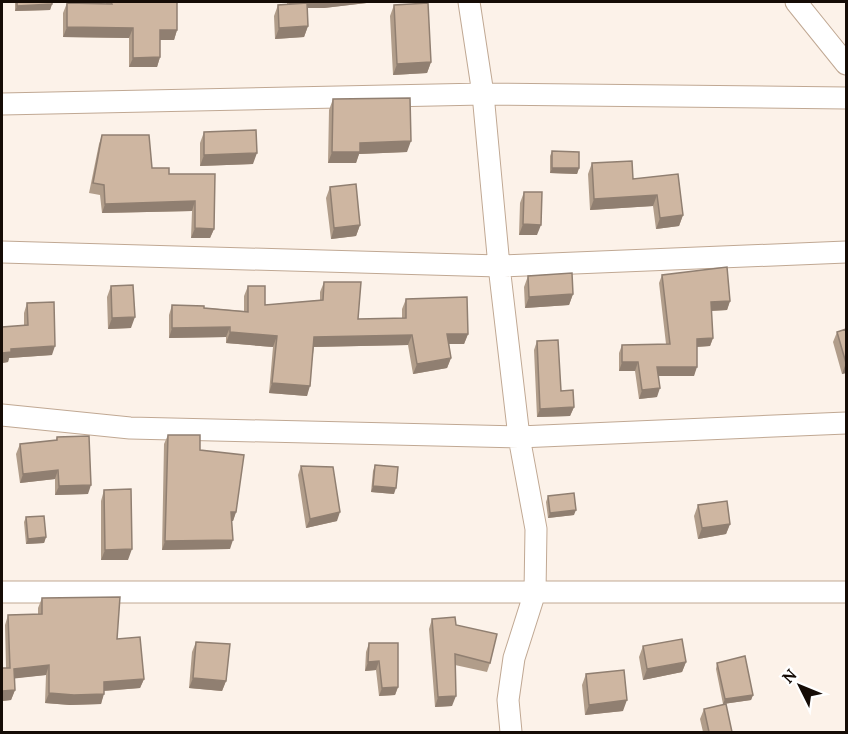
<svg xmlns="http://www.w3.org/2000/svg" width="848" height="734" font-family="Lora,serif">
	<rect width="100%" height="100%" fill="#fcf2e9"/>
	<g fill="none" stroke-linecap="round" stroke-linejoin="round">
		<g stroke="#c0a893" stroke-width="23">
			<path id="minor" d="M469,2l14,92 16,172 20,171 17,92 -1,63 -21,66 -6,42 3,32
				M796,2l50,62
				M2,104l481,-10 363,4
				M2,252l497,14 347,-14
				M2,415l128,13 389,9 327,-14
				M2,592h844"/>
		</g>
		<use href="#minor" stroke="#fff" stroke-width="21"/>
	</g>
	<path fill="#b19d8a" d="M15,2h37v2l-2,6 -35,1z
		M106,2h71v28l-3,10h-14v17l-3,10h-28v-29l-66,-1v-24l4,-10 39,1z
		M287,2h88l-51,6h-17l1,18 -4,11 -29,2 -1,-23 4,-11h9z
		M394,5l37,57 -4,11 -34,2 -3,-59z
		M333,99l74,53 -48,2 -3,9h-28l1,-53z
		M204,132l49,32 -53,2v-23z
		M102,135l50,33 17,6h46l-1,55 -4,9h-19l1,-27 -90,2 -2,-18 -11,-2 10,-49z
		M552,151l27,17 -2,6 -27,-1v-17z
		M592,163l41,16 45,-5 5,41 -4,11 -23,3 -3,-23 -63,4 -2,-36z
		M330,187l30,38 -4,11 -25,3 -5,-41z
		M524,192l13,43h-18l1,-32z
		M662,275l68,26 -3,9 -16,1 2,27 -3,8 -13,1 -3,29h-36l-1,21 -18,2 -4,-28h-16v-18l3,-8 44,-1 -7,-61z
		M528,276l45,18 -4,11 -44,3 -1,-21z
		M324,282l34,37 44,-1v-9l4,-10 62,35 -4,10h-15l2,14 -4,10 -34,6 -5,-29 -94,2 -7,49 -38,-3 4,-46 -47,-4v-6l-57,1v-23l3,-10 72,6v-15l4,-10 17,19 55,-5v-8z
		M111,286l20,42 -23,1 -1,-32z
		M27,303l25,52 -43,3 -1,4 -6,1 22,-38v-12z
		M846,329v44l-4,1 -9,-32 4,-10z
		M537,341l24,50 13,16 -4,9 -33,1 -3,-67z
		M168,435l32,15 36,62 -3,9h-1l-2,28 -68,1 2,-106z
		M57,437l31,57 -33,1v-16l-35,4 -4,-29 4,-10 36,-4z
		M375,465l19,29 -23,-2 2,-21z
		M301,466l36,55 -31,7 -8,-53z
		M104,490l24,70h-27v-59z
		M548,496l26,19 -26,3 -2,-16z
		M698,505l32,19 -4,10 -28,5 -4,-23z
		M26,517l20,20 -2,6 -18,1 -2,-22z
		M42,598l75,41 27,40 -4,9 -36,3 -3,13 -31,1 -25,-2 1,-28 -32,3 1,12 -4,10 -9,1v-33h4l-1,-43 3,-10 30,-1v-6z
		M432,619l24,6 34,38 -3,9 -32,-7 -3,41 -17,1 -6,-78z
		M196,642l30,39 -4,10 -33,-3 3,-36z
		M369,643l29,44 -3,8 -16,1 -3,-26 -11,1 1,-19z
		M643,646l43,16 -4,10 -39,8 -4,-23z
		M717,663l36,32 -2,5 -28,4 -7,-35z
		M586,674l37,37 -38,4 -3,-30z
		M704,709l28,23h-29l-3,-13z"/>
	<path fill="#907f71" d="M290,2h85l-51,6h-37z
		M52,4l-2,6 -35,1 2,-5z
		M308,26l-4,11 -29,2 4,-11z
		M67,27l66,1 -4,10 -66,-1z
		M160,30h17l-3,10h-17z
		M160,57l-3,10h-28l4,-9z
		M431,62l-4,11 -34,2 4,-11z
		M411,141l-4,11 -48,2 -3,9h-28l4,-11 28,-9z
		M257,153l-4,11 -53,2 4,-11z
		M552,168h27l-2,6 -27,-1z
		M657,195l-4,11 -63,4 4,-11z
		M195,201l-3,10 -90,2 3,-9z
		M683,215l-4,11 -23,3 4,-11z
		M523,224l18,1 -4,10h-18z
		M360,225l-4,11 -25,3 3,-11z
		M195,228l19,1 -4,9h-19z
		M573,294l-4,11 -44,3 4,-11z
		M730,301l-3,9 -19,1 3,-9z
		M135,317l-4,11 -23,1 4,-11z
		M230,327l-4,10 -57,1 3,-10z
		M230,332l47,4 -4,11 -47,-4z
		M447,334h21l-4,10h-21z
		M412,335l-4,10 -97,2 3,-10z
		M713,338l-3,8 -16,1 3,-8z
		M55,346l-3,9 -43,3 -1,4 -6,1v-10l9,-4z
		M451,358l-4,10 -34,6 4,-10z
		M622,362h16l-3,9h-16z
		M846,363v10l-4,1z
		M657,367h40l-3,9h-40z
		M272,383l38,3 -3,10 -38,-3z
		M660,388l-3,9 -18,2 3,-9z
		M574,407l-4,9 -33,1 3,-8z
		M58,470l-3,9 -35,4 3,-9z
		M91,485l-3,9 -33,1 4,-9z
		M373,486l23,2 -2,6 -23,-2z
		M576,510l-2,5 -26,3 2,-5z
		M231,512h5l-3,9h-5z
		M340,512l-3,9 -31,7 4,-9z
		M730,524l-4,10 -28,5 4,-11z
		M46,537l-2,6 -18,1 2,-5z
		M233,540l-3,9 -68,1 3,-9z
		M132,549l-4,11h-27l4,-10z
		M379,661l-3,9 -11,1 3,-9z
		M686,662l-4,10 -39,8 4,-11z
		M49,665l-3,10 -36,4 4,-10z
		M193,678l33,3 -4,10 -33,-3z
		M144,679l-4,9 -39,3 3,-9z
		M398,687l-3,8 -16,1 3,-8z
		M15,690l-4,10 -9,1v-10z
		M49,693l55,1 -3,10 -31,1 -25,-2z
		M753,695l-2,5 -28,4 2,-5z
		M456,696l-4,10 -17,1 3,-10z
		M627,700l-4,11 -38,4 4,-10z"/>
	<path fill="#ceb6a1" stroke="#907f71" stroke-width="1.5" d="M17,2h35v2l-35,2z
		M111,2h66v28h-17v27l-27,1v-30l-66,-1v-24l45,1z
		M307,3l1,23 -29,2 -1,-23z
		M428,3l3,59 -34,2 -3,-59z
		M410,98l1,43 -51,2v9h-28l1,-53z
		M256,130l1,23 -53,2v-23z
		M102,135h47l3,33h17v6h46l-1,55 -19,-1v-27l-90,3 -1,-19 -11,-2z
		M552,151l27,1v16h-27z
		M632,161l1,18 45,-5 5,41 -23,3 -3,-23 -63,4 -2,-36z
		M356,184l4,41 -26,3 -4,-41z
		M524,192h18l-1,33 -18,-1z
		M727,267l3,34 -19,1 2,36 -16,1v28h-40l3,21 -18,2 -4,-28h-16v-17l48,-1 -8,-69z
		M572,273l1,21 -44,3 -1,-21z
		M324,282h37l-3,37 48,-1v-19l61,-2 1,37h-21l4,24 -34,6 -5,-29 -98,2 -4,49 -38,-3 5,-47 -47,-4v-5l-58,1v-23l32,1v2l44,4v-26h17v19l58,-5z
		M133,285l2,32 -23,1 -1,-32z
		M54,302l1,44 -44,3v3l-9,1v-26l26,-2 -1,-22z
		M846,329v34l-9,-31z
		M558,340l3,51 12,-1 1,17 -34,2 -3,-68z
		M168,435h32v15l44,5 -8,57h-5l2,28 -68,1z
		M89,436l2,49 -32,1 -1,-16 -35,4 -3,-30 37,-4v-3z
		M375,465l23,2 -2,21 -23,-2z
		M301,466l32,1 7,45 -30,7z
		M131,489l1,60 -27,1 -1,-60z
		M574,493l2,17 -26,3 -2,-17z
		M727,501l3,23 -28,4 -4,-23z
		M44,516l2,21 -18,2 -2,-22z
		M120,597l-3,42 23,-2 4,42 -40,3v12l-30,1 -25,-2v-28l-35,4 1,21 -13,1v-23h8l-2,-53 34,-1v-16z
		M455,617l1,8 41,9 -7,29 -35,-9 1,42 -18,1 -6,-78z
		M682,639l4,23 -39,7 -4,-23z
		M196,642l34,2 -4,37 -33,-3z
		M369,643h29v44l-16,1 -3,-27 -11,1z
		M745,656l8,39 -28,4 -8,-36z
		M624,670l3,30 -38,5 -3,-31z
		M726,704l6,28h-23l-5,-23z"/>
	<rect width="848" height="734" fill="none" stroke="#150c06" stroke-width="6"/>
	<g transform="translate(800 686) rotate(313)" stroke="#ffffff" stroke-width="4.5" paint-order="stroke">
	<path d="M0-4.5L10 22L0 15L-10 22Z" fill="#150c06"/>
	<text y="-9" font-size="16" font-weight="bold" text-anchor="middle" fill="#150c06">N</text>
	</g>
</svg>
